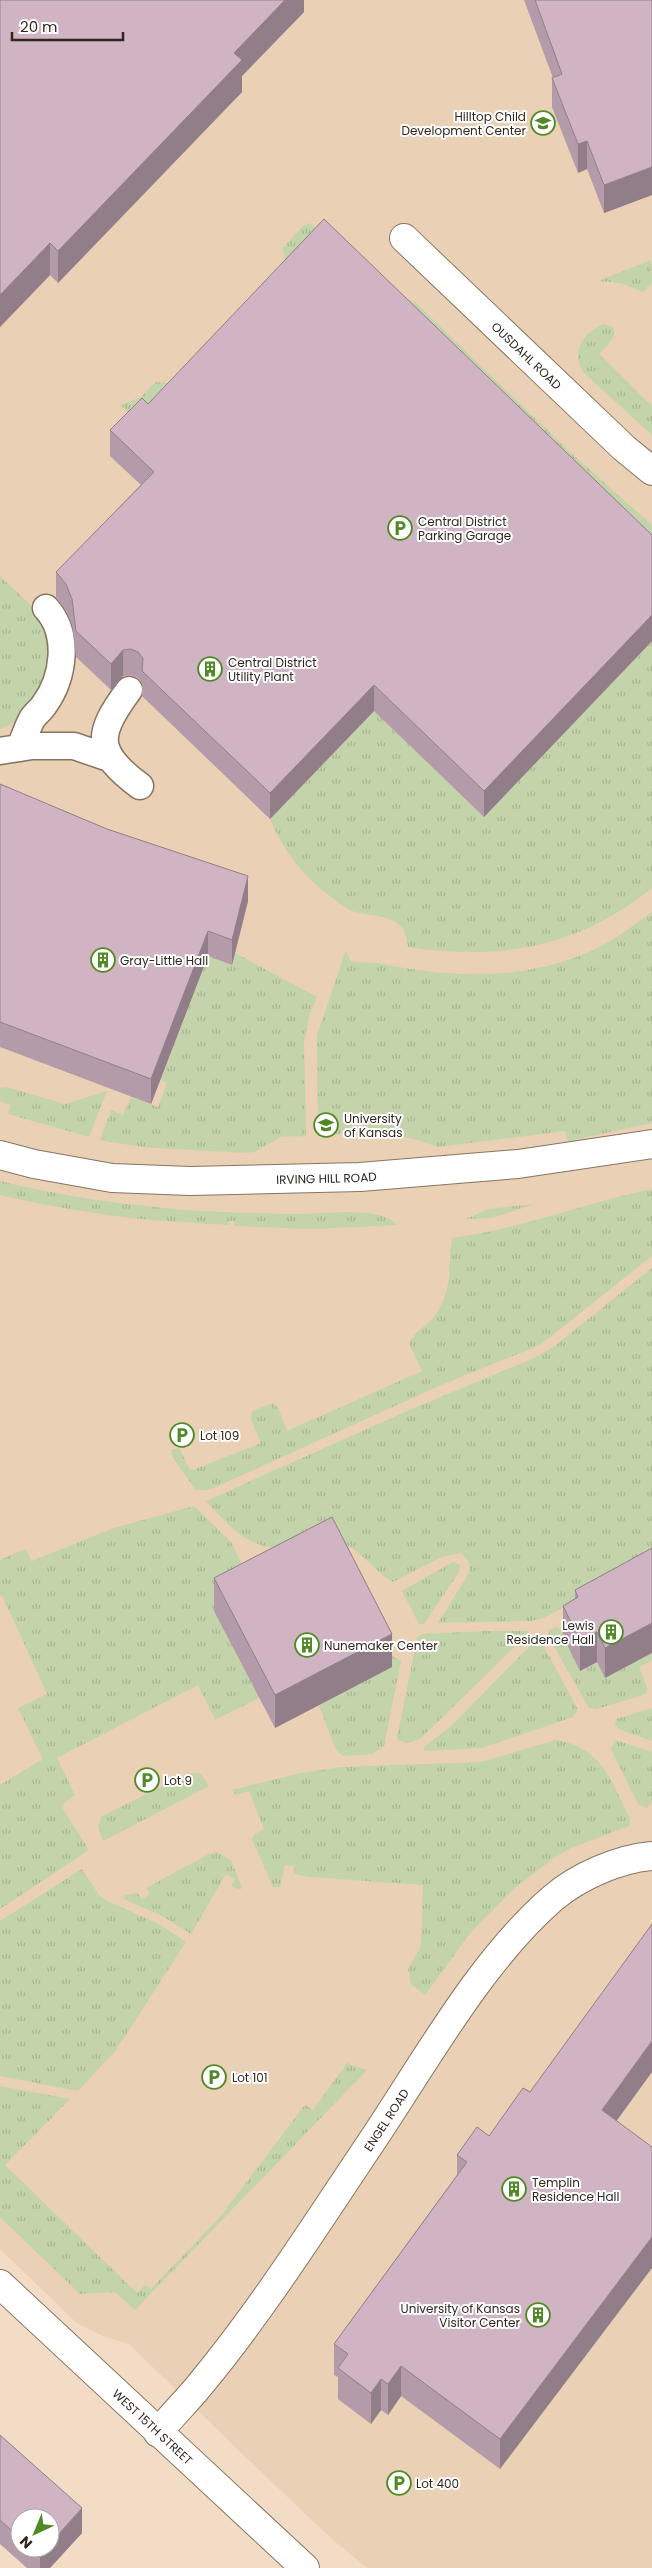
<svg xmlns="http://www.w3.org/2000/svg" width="652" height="2568" font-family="Poppins,sans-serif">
	<defs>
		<pattern id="grass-tufts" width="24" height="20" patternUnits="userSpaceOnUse" patternTransform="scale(1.25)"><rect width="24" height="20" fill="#c3d3aa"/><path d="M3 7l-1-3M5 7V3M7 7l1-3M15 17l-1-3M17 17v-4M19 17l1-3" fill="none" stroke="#a8b592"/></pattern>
	</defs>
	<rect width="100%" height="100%" fill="#f2dcc5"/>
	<path fill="#ead0b4" d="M0,0h652v2568h-285l-34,-28 -73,-69 -131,-127 -26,-8 -25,-12 -78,-75z"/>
	<path fill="url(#grass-tufts)" d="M310,223l39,38 -61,23 -5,-36 20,-22z
		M651,260l1,23 -9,9 -23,-9 -22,-2z
		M402,297l13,5 157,152 80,71v15z
		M603,324l10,3c5,11 -7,19 -14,27l53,52v29l-69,-63c-12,-21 0,-39 20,-48z
		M156,382l35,3 -51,40 -19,-20 20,-8z
		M0,576l40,38 -3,5 17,17 1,32 -39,54 -16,7z
		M652,641v247c-75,60 -152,73 -244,59 -1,-8 -2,-16 -8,-22 -12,-11 -33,-9 -48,-14 -7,-3 -15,-10 -22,-15 -28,-21 -47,-46 -60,-77l104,-108 110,106z
		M652,912v211l-84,18 -3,-10 -128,16c-38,-17 -78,-14 -119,-12l-1,-100 29,-85 4,11c12,3 21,0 33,3 72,15 151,17 218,-18 18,-9 34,-22 51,-34z
		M235,953l82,44 -7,16 -6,28 2,95 -25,1 -27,15 -10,1 -103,-6 -41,-7 11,-30 12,5 8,-18 27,10 9,-24 -6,-3 47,-124 25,9z
		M6,1087l59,17 42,-13 -18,46 -81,-23 3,-9 -11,-4v-13z
		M0,1181c98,24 201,33 302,33 22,0 81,-8 95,11l-86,4 -77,-3v-5h-5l-1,4c-77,-3 -153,-12 -228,-30z
		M652,1189v67l-112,89 -99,40 -232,105h-13l-23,-32 -2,-8 8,-2 11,22 5,-1 66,-26 -10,-23 1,-9 21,-8 5,5 9,23 135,-60 -13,-27c4,-12 21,-20 28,-31 17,-28 10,-46 15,-75 68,-9 133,-35 200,-49z
		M535,1204l-43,14 -26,1 22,-10z
		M652,1268v281l-36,18 -53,41 -20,10 -12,3 -93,2 31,-50c2,-10 -1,-13 -8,-20l-17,3 -51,26c-17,-8 -35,-37 -55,-39 -13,-1 -29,3 -42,4 -47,5 -60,-15 -90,-46l208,-93 116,-48 22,-12z
		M194,1506l37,36 14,28 14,128 -44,22 -17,-35 -141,73 18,37 -14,11 28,44 -89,59v-124l43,-26 -25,-51 29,-14 -45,-99 -2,1v-36l25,-11 7,12 82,-33z
		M453,1562l7,3 -1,7 -35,52h-5l-17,-33z
		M570,1624l10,46 17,-8 8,16 47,-25v7l-13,7 8,21 -1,6 -49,15 -8,-1 -41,-72 2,-6 6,-3 4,2z
		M485,1631h43v3l-107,104 -13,5 -8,-2 -3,-3 20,-99 5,-5z
		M541,1641l36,67v3l-4,6 -91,31 -57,3 -2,-3 28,-22 83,-84z
		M385,1652l16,9 -17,85 -11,8 -30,2 -7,-6 -17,-45z
		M652,1708v33l-31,-11 -6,-5 1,-6z
		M556,1740c47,8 55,41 74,79l-1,7 -58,22 -17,10 -37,28 -46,46 -46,63 -14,-11 -3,-15 13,-23 2,-61 -113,-8 -16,-3 1,-8 -10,-1 -5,22h-7l-21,-48 3,-5 9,-5 -15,-38 -13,4 -4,-5 64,-16 45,-7 140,-5z
		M615,1740l37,12v50l-5,6 -9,-4 -27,-55z
		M190,1773l11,1 8,12 -106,55 -5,-15 4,-10z
		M217,1852l14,8 11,28 -3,2 -8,-4 4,-7 -9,-5 -35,60 -27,-17 -40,-18 1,-4 12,-2 5,6 8,-5 -4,-6 63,-34z
		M82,1869l17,26 6,5 54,24 27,18 -70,108 -38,41 -78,-15v-155z
		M347,2063l20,7 -232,240 -20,-18 -35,2 -80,-77v-131l70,13 -65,66 132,128 8,-8 6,4 69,-72 85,-112 8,5z"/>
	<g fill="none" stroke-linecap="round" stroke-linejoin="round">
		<g stroke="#887460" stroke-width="29">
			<path id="pedestrian" d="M129,690c-33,44 -35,62 11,96
				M20,748c4,-10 7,-20 12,-29 3,-5 9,-9 12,-14 20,-27 26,-71 2,-97
				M0,751l32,-5h42l35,12"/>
		</g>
		<g stroke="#887460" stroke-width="30">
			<g id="minor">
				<path id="s1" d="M404,238l220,210 28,23"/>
				<path id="s2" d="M0,1155l34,9 78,14 78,3 170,-4 158,-13 134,-20"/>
				<path id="s3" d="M158,2433c13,-17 28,-31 41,-47 63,-76 116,-160 171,-242 54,-80 110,-183 183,-246 26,-22 65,-39 99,-42"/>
			</g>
		</g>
		<g stroke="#887460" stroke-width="30">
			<g id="tertiary">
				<path id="s4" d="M0,2284l305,284"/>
			</g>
		</g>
		<use href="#pedestrian" stroke="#fff" stroke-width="26"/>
		<use href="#minor" stroke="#fff" stroke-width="28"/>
		<use href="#tertiary" stroke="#fff" stroke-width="28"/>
	</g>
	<path fill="#b49ba9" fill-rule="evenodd" d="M0,0h304v12l-62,64v16l-184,191 -8,-8 -50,52z
		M524,0h128v195l-48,18 -17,-44 -9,4 -26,-66v-29h1z
		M148,404l504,131v106l-168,176 -110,-106 -104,108 -128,-123v-13l-4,-5 -7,-3 -8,1 -12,14 -35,-33 -4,-32 -6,-15 -10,-12v-26l85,-87 -31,-29v-26z
		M0,784l248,117 -16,64 -24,-9 -57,148 -151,-57z
		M652,1548l-47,130 -8,-16 -17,9 -17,-35v-30l12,-7v-9z
		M214,1578l178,89 -117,61 -61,-117z
		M530,2092l86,29 -116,348 -99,-73 -13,19 -7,-5 -10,14 -33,-25v-22l-4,-2v-31l123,-169v-20l32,-19z
		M0,2435l82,98 -32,35h-23l-27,-24zM20,2518l30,30h-30z"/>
	<path fill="#927e89" d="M285,0h19v12l-62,64v16l-184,191v-32l176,-198z
		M587,141v28l-9,4v-29z
		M652,167v28l-48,18v-28z
		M50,243v32l-50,52v-32z
		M652,615v26l-168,176v-26z
		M123,650v26l-12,14v-26z
		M374,685v26l-104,108v-26z
		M248,876v25l-16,64v-25z
		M208,931v25l-57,148v-25z
		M652,1623v30l-47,25v-30z
		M597,1632v30l-17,9v-31z
		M392,1634v33l-117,61v-33z
		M652,2041v31l-50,69v-31z
		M652,2237v31l-152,201v-30z
		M401,2366v30l-13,19v-31z
		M381,2379v31l-10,14v-31z
		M82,2508v25l-32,35h-10v-12l7,-8h3v-4z"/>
	<path fill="#d1b4c4" stroke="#927e89" d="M0,0h285l-51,53 8,7 -184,191 -8,-8 -50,52z
		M535,0h117v167l-48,18 -17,-44 -9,3 -26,-66 10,-4z
		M324,219l328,316v80l-168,176 -110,-106 -104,108 -128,-122 1,-13 -5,-6 -7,-3 -8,1 -12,14 -35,-33 -4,-32 -6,-15 -10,-12 98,-100 -44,-42 32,-32 6,6z
		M0,784l107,45 141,47 -16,64 -24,-9 -57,148 -151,-57z
		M332,1517l60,117 -117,61 -61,-117z
		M652,1548v75l-47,25 -8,-16 -17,8 -17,-34 15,-9 -3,-7z
		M652,1924v117l-50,69 50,37v90l-152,202 -99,-73 -13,18 -7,-5 -10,14 -33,-25 10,-14 -14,-10 133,-182 -10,-7 20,-28 12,9 34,-48 7,4z
		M0,2435l82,73 -32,36v-26h-30v20l-20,-18z
		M31,2548h16l-7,8z"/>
	<defs>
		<g id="school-ring" transform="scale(1.25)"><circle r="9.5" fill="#fff" stroke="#508925" stroke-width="1.5"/><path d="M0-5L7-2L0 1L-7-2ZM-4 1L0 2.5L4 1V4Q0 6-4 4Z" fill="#508925"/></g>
		<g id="parking-ring" transform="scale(1.25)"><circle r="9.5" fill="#fff" stroke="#508925" stroke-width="1.5"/><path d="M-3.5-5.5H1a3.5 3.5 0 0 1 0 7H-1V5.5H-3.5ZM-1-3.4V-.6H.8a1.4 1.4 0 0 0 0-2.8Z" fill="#508925"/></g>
		<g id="building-ring" transform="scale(1.25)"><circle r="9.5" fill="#fff" stroke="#508925" stroke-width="1.5"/><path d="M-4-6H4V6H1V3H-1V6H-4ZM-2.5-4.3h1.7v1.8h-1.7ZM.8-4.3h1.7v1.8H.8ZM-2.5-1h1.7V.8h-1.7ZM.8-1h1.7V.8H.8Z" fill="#508925"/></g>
		<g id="university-ring" transform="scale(1.25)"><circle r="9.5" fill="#fff" stroke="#508925" stroke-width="1.5"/><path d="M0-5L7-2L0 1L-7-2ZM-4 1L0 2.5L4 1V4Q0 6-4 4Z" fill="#508925"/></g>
	</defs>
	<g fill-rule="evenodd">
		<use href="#school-ring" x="543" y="123"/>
		<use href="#parking-ring" x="400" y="528"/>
		<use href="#building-ring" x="210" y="669"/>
		<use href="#building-ring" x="103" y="960"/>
		<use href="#university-ring" x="326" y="1125"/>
		<use href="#parking-ring" x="182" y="1435"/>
		<use href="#building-ring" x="611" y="1632"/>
		<use href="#building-ring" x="307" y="1645"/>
		<use href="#parking-ring" x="147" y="1780"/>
		<use href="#parking-ring" x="214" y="2077"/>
		<use href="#building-ring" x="514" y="2189"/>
		<use href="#building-ring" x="538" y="2315"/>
		<use href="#parking-ring" x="399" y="2483"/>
	</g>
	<g text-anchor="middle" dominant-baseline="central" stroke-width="4" stroke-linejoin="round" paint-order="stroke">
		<g font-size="12" fill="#30271f" stroke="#fff" text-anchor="start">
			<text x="526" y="116" text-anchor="end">Hilltop Child<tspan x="526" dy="14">Development Center</tspan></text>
			<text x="418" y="521">Central District<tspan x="418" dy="14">Parking Garage</tspan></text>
			<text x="228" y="662">Central District<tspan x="228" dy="14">Utility Plant</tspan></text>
			<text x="120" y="960">Gray-Little Hall</text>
			<text x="344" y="1118">University<tspan x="344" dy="14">of Kansas</tspan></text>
			<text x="200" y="1435">Lot 109</text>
			<text x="594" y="1625" text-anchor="end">Lewis<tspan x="594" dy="14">Residence Hall</tspan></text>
			<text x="324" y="1645">Nunemaker Center</text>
			<text x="164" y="1780">Lot 9</text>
			<text x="232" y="2077">Lot 101</text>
			<text x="532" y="2182">Templin<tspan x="532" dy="14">Residence Hall</tspan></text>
			<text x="520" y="2308" text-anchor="end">University of Kansas<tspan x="520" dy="14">Visitor Center</tspan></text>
			<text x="416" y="2483">Lot 400</text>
		</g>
		<g font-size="12" fill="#30271f" stroke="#fff">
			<text stroke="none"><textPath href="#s1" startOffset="170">OUSDAHL ROAD</textPath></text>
			<text stroke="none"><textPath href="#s2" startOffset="329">IRVING HILL ROAD</textPath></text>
			<text stroke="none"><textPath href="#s3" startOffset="388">ENGEL ROAD</textPath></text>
			<text stroke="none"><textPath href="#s4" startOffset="209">WEST 15TH STREET</textPath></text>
		</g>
	</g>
	<g transform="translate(35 2533) rotate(224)"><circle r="24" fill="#ffffff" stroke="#aca9a5"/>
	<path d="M0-4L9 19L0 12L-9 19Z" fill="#508925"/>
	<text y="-8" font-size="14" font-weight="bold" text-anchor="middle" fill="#30271f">N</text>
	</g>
	<path d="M12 32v8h111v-8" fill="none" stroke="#30271f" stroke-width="2.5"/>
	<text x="20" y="32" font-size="15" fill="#30271f" stroke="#ffffff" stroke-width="4" paint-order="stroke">20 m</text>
</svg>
